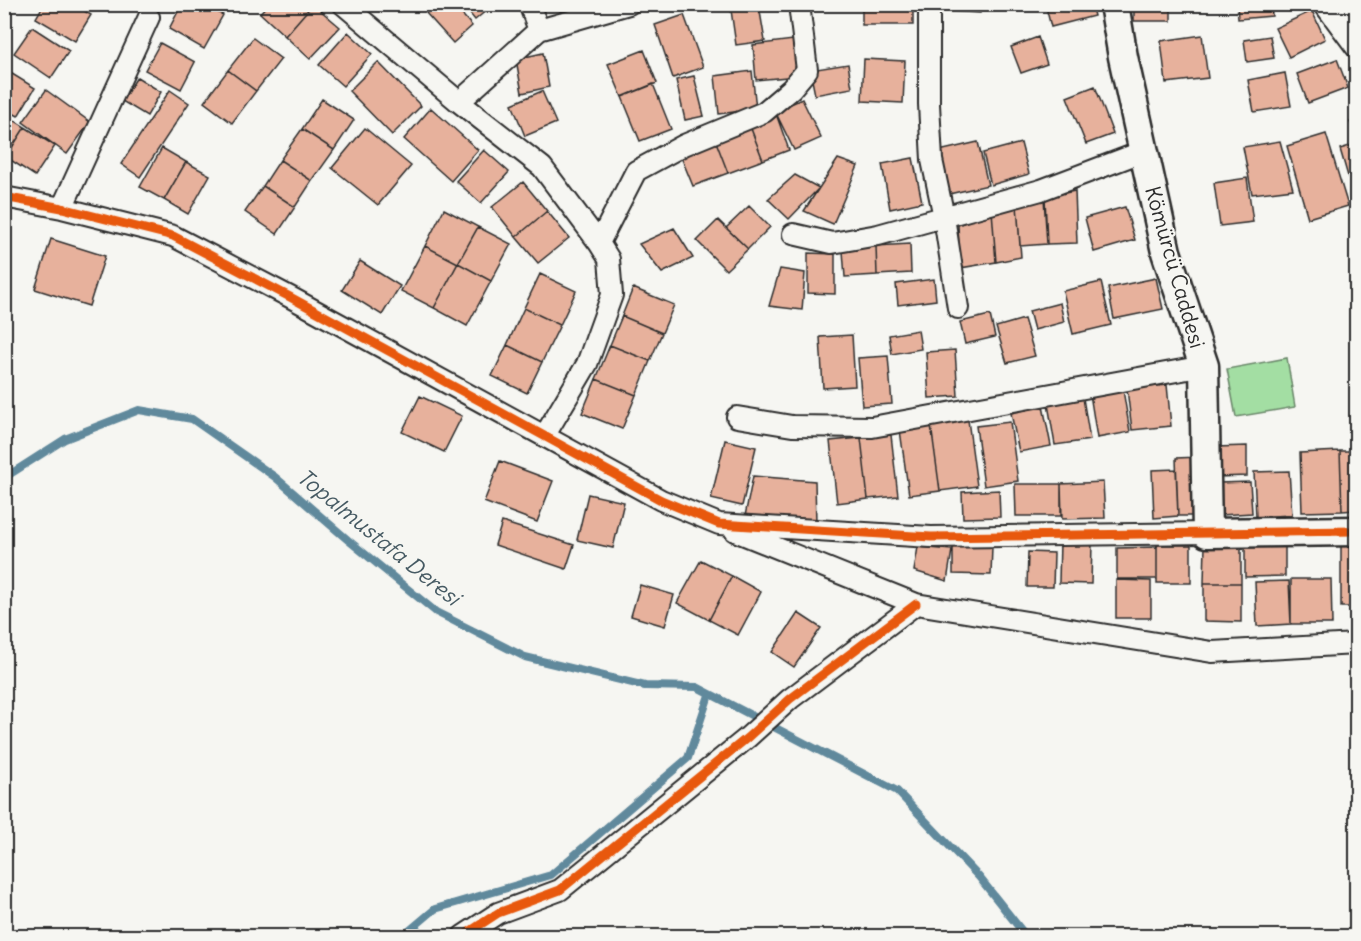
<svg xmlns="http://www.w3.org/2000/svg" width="1361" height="941" font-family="Delius,sans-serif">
	<rect width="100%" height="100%" fill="#f6f6f2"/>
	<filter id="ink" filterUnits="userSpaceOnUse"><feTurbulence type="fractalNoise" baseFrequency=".0167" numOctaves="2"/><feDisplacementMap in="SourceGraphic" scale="12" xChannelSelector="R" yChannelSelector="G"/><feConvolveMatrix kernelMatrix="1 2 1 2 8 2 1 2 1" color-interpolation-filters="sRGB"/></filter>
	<g filter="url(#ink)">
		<path fill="#a3dea3" stroke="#678467" stroke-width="1.5" d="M1287,358l8,49 -59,10 -9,-48z"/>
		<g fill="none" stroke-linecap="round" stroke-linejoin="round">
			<path stroke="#61899c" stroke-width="8" d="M4,478l61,-39 74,-29 53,9 83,58 73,63 88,72 89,45 120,29 52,1 200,104 82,86 47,59
				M403,936l32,-27 116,-34 137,-117 21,-63"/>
		</g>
		<path fill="#e7b19c" stroke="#2b2b2b" stroke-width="1.5" d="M44,4h29l18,11 -16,26 -39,-23z
			M182,4h21l20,11 -19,34 -35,-20z
			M268,4h45l-28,32 -25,-23z
			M313,4l27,23 -30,32 -25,-23z
			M436,4h17l19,22 -19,17 -27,-30z
			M462,4h32l-19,16z
			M558,4h43l-38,15z
			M862,4h51v21h-51z
			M945,4h35v9l-35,-2z
			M1058,4h33l3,12 -43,11 -5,-20z
			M1134,4h37v17h-37z
			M1237,4h34l1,12 -34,3z
			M759,6l6,35 -29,4 -5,-35z
			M1312,11l13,28 -36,18 -14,-29z
			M684,15l19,52 -30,11 -18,-53z
			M32,27l37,24 -18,27 -37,-25z
			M348,32l24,22 -29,32 -24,-21z
			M1202,35l6,43 -42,5 -5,-42z
			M1270,36l4,22 -27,4 -3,-22z
			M1038,37l9,27 -26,9 -10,-26z
			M253,38l28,21 -25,32 -28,-21z
			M793,40l4,36 -41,4 -3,-35z
			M160,43l35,19 -14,27 -36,-19z
			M644,50l13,33 -35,14 -14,-33z
			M543,53l6,34 -27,6 -6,-34z
			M864,59l41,2 -2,42 -41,-2z
			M1337,59l11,29 -40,15 -11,-29z
			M378,62l43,44 -29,29 -43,-44z
			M848,64l4,24 -37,7 -5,-25z
			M4,69l31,19 -17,28 -14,-8z
			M228,70l28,21 -24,32 -28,-21z
			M752,71l4,38 -37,5 -4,-38z
			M1285,73l6,33 -37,6 -6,-32z
			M694,76l10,40 -19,4 -9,-40z
			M137,77l24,15 -14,24 -25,-15z
			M653,84l18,45 -31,12 -18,-44z
			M1095,86l18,48 -27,10 -19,-47z
			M46,90l44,32 -23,32 -44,-32z
			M170,90l19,13 -49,74 -19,-13z
			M542,91l14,32 -31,13 -13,-32z
			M322,99l32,21 -20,30 -32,-21z
			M802,99l19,39 -27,12 -19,-39z
			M431,108l47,42 -27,31 -47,-42z
			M775,111l14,39 -26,10 -15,-39z
			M4,114l21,13 -19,30 -2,-1z
			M1356,119v16l-6,-13z
			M750,126l13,34 -35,13 -13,-34z
			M25,127l30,19 -20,30 -29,-19z
			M365,128l46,38 -33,39 -46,-37z
			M302,129l32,21 -22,31 -32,-21z
			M1326,134l22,72 -40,12 -21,-72z
			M715,139l13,34 -35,13 -14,-34z
			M1280,141l13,48 -41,5 -9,-47z
			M978,142l10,43 -39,9 -10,-43z
			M1021,143l8,31 -38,11 -8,-32z
			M1356,144v45l-4,1 -12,-41z
			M162,148l24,14 -22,38 -24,-13z
			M484,150l25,22 -28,31 -25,-22z
			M913,158l9,44 -32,7 -8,-45z
			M838,159l20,7 -25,58 -29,-13z
			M280,160l32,21 -17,26 -32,-21z
			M186,162l24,13 -22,39 -24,-14z
			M795,175l24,13 -30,31 -21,-20z
			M1247,178l6,44 -33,4 -6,-43z
			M523,182l24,29 -31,26 -24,-30z
			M263,186l32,21 -18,27 -32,-22z
			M1075,191l2,52 -30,1 -2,-47z
			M1044,198l3,46 -27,2 -3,-41z
			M1017,205l4,52 -25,5 -4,-51z
			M749,206l21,21 -22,22 -22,-21z
			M1125,207l10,33 -41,12 -9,-34z
			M444,209l34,18 -20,36 -33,-17z
			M547,211l22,27 -31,25 -22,-26z
			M992,211l4,51 -36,6 -2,-43z
			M718,220l30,29 -22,21 -29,-29z
			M478,227l33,17 -20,37 -33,-18z
			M674,228l19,30 -31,15 -23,-29z
			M51,239l54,17 -16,50 -54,-17z
			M910,244l1,29 -34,2 -1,-29z
			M425,246l33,17 -24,45 -33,-17z
			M876,246l1,29 -32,2 -2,-26z
			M808,253l27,1v40l-27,-1z
			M360,261l40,25 -18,29 -40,-25z
			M458,263l33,18 -24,45 -33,-18z
			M780,269l25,4 -3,37 -33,-4z
			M540,274l36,17 -16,34 -36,-17z
			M1156,278l7,31 -49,10 -6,-31z
			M934,279l2,21 -38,5 -2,-21z
			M1101,282l10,43 -38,9 -10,-43z
			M633,288l41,17 -12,28 -40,-17z
			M1060,303l4,19 -30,8 -5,-19z
			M524,308l36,17 -18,37 -35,-17z
			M990,315l5,22 -30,7 -5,-22z
			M622,316l40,17 -12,28 -40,-16z
			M1024,319l11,37 -28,7 -11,-36z
			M918,330l3,19 -29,5 -3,-19z
			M852,335l3,51 -32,2 -3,-51z
			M507,345l35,17 -15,31 -35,-17z
			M610,345l40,16 -14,34 -40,-16z
			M955,350l3,46 -29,2 -3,-46z
			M888,356l4,48 -30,2 -4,-48z
			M596,379l40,16 -14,34 -40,-16z
			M1167,385l4,41 -39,4 -5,-41z
			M1123,390l7,42 -33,6 -7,-44z
			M420,396l42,20 -18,36 -42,-20z
			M1083,398l7,42 -35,5 -7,-41z
			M1043,406l8,40 -32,6 -8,-39z
			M968,420l9,66 -37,5 -9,-66z
			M1010,422l8,59 -34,5 -8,-60z
			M931,425l9,66 -31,4 -9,-65z
			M891,435l7,61 -30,3 -7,-61z
			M861,438l7,61 -31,4 -7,-62z
			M725,440l31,7 -14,59 -31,-7z
			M1247,446v30l-30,1 -1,-30z
			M1340,451h16v59l-14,1z
			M1340,451l2,60 -40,1 -2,-59z
			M1200,457l2,59h-24l-2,-58z
			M500,461l53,20 -16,41 -53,-20z
			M1176,469l2,47 -24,2 -2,-48z
			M1289,471l3,44 -36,2 -2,-45z
			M753,476l62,5 1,42 -71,-7z
			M1103,482l2,36 -43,1 -1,-35z
			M1250,482l2,31 -32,2 -1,-32z
			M1015,484h46v32h-45z
			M999,490l1,27 -37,1 -1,-26z
			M588,494l36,8 -11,46 -36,-8z
			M502,522l72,23 -8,24 -71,-24z
			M1060,542l32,1 -1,41 -32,-1z
			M1341,542h15v65h-15z
			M953,545l39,1 -1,29 -38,-1z
			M1157,545h34v38h-34z
			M1205,545l36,1v37h-37z
			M1245,545h40v31l-40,1z
			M918,547l34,3 -5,31 -33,-10z
			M1157,547v32h-40v-31z
			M1028,552l26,1 -1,34h-26z
			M701,560l31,16 -23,44 -32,-17z
			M732,576l29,16 -23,43 -29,-15z
			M1291,579h40l1,45h-41z
			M1116,580l35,1v37h-35z
			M1289,581l2,43 -34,2 -2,-44z
			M1204,583h37v39l-37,-1z
			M640,585l34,10 -9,31 -34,-10z
			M798,613l23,15 -27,39 -22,-15z"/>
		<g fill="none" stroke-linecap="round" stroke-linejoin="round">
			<g stroke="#2b2b2b" stroke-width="24">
				<path id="street" d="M343,4l116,98 83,65 57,76 10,16 3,36 -25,69 -42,71
					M529,4l10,26
					M929,4v100l3,56 12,57 14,91
					M1324,4l32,43
					M1350,36v-25l3,-7
					M459,102l80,-72 90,-26
					M4,197l58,11 111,28 117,61 371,203 58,24 212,13 276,-4
					M62,208l87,-191
					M793,234l39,9 46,-8 163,-45 103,-39
					M599,243l37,-72 48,-26 80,-33 27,-23 16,-19 -8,-66
					M737,417l55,9 80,1 332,-61
					M735,531l181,73 296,48 144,-8
					M463,936l35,-23 62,-23 187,-152 43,-39 126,-95"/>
			</g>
			<g stroke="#2b2b2b" stroke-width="33">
				<path id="secondary" d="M1114,4l9,53 43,195 38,114 3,167 149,-2"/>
			</g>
			<use href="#street" stroke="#f6f6f2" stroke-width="20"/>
			<use href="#secondary" stroke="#f6f6f2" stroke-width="28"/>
			<g stroke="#f6f6f2" stroke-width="13">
				<path id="cycleway" d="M4,197l58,11 111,28 117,61 371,203 58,24 212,13 425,-6
					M463,936l35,-23 62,-23 187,-152 43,-39 126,-95"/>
			</g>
			<use href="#cycleway" stroke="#e8590c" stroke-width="9"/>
		</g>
	</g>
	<g text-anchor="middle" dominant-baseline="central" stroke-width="4.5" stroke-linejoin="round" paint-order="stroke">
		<g font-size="21" fill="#2b2b2b" stroke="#f6f6f2">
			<text transform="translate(1175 267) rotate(74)">Kömürcü Caddesi</text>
		</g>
		<g font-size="22" font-style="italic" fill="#465a63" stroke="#f6f6f2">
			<text transform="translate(379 537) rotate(39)">Topalmustafa Deresi</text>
		</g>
	</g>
	<rect width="1361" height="941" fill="none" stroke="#f6f6f2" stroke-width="24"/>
	<rect x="12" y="12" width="1337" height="917" fill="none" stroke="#2b2b2b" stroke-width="2" filter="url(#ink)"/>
</svg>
